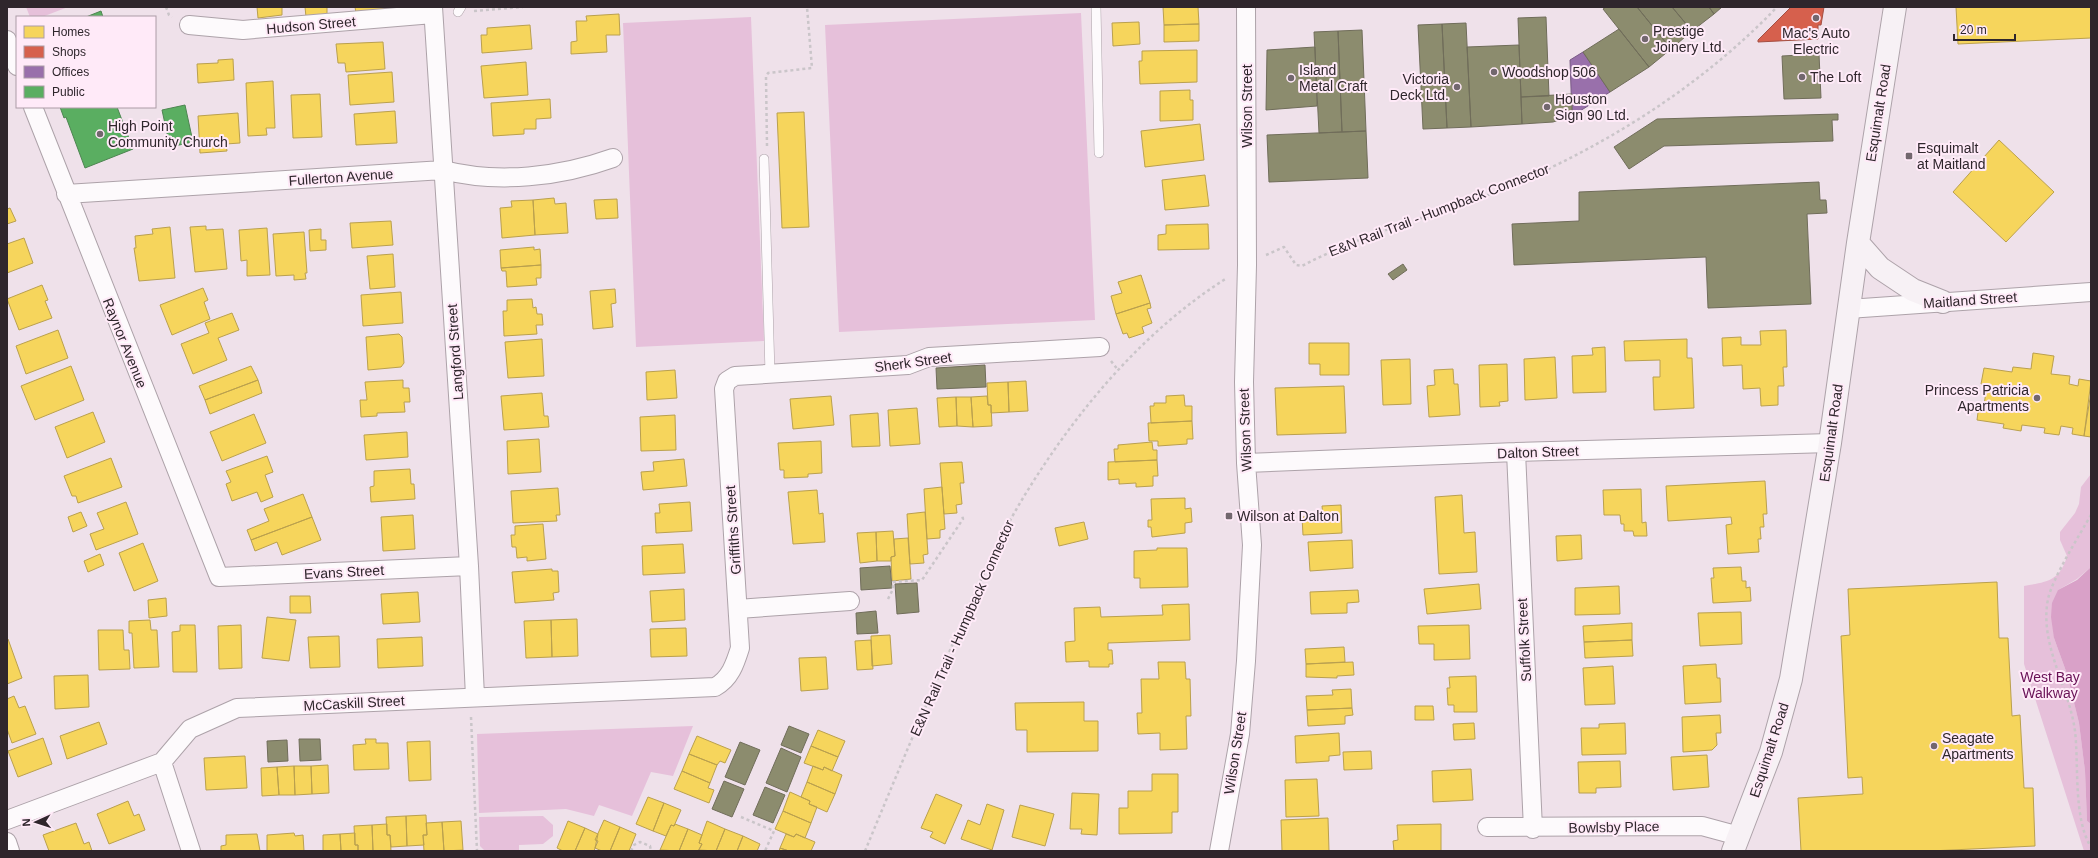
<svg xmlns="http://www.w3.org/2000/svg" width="2098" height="858" font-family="Helvetica,sans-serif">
	<rect width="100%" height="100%" fill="#efe1ea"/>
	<path fill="#e6c0da" d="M26,7h42l-26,10h-12z
		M1081,13l14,307 -256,12 -14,-307z
		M751,17l13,324 -128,6 -13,-324z
		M2091,474v93l-14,12 -19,11 -4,48 13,36 12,49 6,48 2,50 4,3v27h-7l-60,-187v-78c23,-4 36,-5 43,-30l-7,-16v-8l15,-19 4,-9 2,-17z
		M693,726l-20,50 -22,-4 -19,44 -33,-11 -5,11 -28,-7 -87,4 -2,-79z
		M543,816l10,9v11l-10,8 -24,1v6h-34l-5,-5 -1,-29z"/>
	<path fill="#d9a1c8" d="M2091,567v257l-4,-3 -2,-50 -6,-48 -12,-49 -13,-36 -3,-21 1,-14 6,-13 19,-10z"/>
	<path fill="#f6d55c" stroke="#baa04e" d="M257,7h25v8l-24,3z
		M305,7h22v8l-21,2z
		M355,7h40v3l-39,3z
		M1163,7h35l1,17 -35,1z
		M1956,7h135v31l-133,6z
		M619,14l1,21h-14l1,17 -36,2v-12l6,-1 -1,-20h11l-1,-5z
		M1139,22l1,22 -27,2 -1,-23z
		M1199,24v17l-35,1v-17z
		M530,25l2,24 -50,4 -1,-18h6v-7z
		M383,42l2,27 -39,3 -1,-9h-7l-2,-19z
		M1197,50v32l-57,2 -1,-23h3v-10z
		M233,59l1,21 -36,3 -1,-19 21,-1v-3z
		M526,62l2,33 -44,3 -3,-32z
		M392,72l2,30 -44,3 -2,-30z
		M273,81l2,47h-9l1,7 -19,1 -2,-53z
		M1190,90v10h3v20l-33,1v-30z
		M320,94l2,43 -29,1 -2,-43z
		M550,99l1,19 -15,1v10h-12v5l-31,2 -2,-33z
		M395,111l2,32 -41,2 -2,-31z
		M804,112l5,115 -27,1 -5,-115z
		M238,113l2,30 -14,1 1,7 -27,2 -2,-37z
		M1200,124l4,36 -59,7 -4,-36z
		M1999,140l55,52 -48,50 -53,-50z
		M1205,175l4,31 -44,4 -3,-30z
		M554,198l1,6 11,-1 2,30 -33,2 -2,-35z
		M617,199l1,19 -22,1 -2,-19z
		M533,200l2,35 -33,3 -2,-30 12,-1 -1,-6z
		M10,208l6,13 -9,3v-15z
		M391,221l2,24 -41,3 -2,-25z
		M1208,224l1,25 -51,1v-15l8,-1v-9z
		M206,226v4l17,-1 4,40 -32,3 -5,-45z
		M170,227l5,51 -36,3 -5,-33h2l-1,-12 18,-2 -1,-5z
		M267,228l3,47 -23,1v-16l-6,1 -2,-31z
		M321,229v11h5v10l-16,1 -1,-21z
		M304,232l3,41h-2l1,6 -12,1v-5l-18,1 -3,-42z
		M24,238l9,25 -26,10v-29z
		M534,247v3l6,-1 1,16 -40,3 -1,-18z
		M393,254l2,33 -25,2 -3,-33z
		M541,265v13h-5l1,7 -30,2 -1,-16h-4l-1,-3z
		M1141,275l9,28 -34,11 -5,-18 11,-3 -4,-11z
		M42,285l6,15 -3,1 7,17 -33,12 -12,-31z
		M203,288l5,12 -4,2 6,17 -38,16 -12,-30z
		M615,289l1,14 -5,1 2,23 -20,2 -3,-38z
		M401,292l2,31 -40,3 -2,-31z
		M532,299l1,9 3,-1 1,7h5l1,11h-7l1,9 -33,2 -1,-25h4v-11z
		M1150,303l1,5 -4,1 5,14 -10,4 2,6 -15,5 -2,-5 -4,1 -7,-20z
		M232,313l7,17 -21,8 9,22 -34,14 -12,-30 28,-11 -4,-10z
		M58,330l10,28 -42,16 -10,-28z
		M1786,330l1,37h-4l1,19h-6v19l-17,1 -1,-18 -17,1 -1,-24 -19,1 -1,-28 19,-1v8h20l-1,-14z
		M399,334l3,3 2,26 -3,4 -33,3 -2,-33z
		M542,339l2,37 -36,2 -3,-36z
		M1687,339v19h5l2,50 -40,2 -1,-33h7v-17l-35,1 -1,-20z
		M1309,343h40v32h-29v-11h-11z
		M1605,347l1,45 -33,1 -1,-37 21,-1 -1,-7z
		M2033,353l21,3 -3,18 19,2 -1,8 9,2 1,-7 12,2 -7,55 -12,-2 1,-6 -12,-2 -2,9 -15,-2 1,-5 -23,-3 -1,6 -18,-3 1,-4 -27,-4 2,-15h5l3,-20 -6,-1 3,-16 28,4 1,-5 18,2z
		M1555,357l2,41 -32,2 -1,-41z
		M1410,359l1,45 -28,1 -2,-45z
		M1507,364l1,37 -9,1 1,4 -20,1 -1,-42z
		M71,366l13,34 -49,20 -14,-34z
		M251,366l7,14 -53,20 -6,-14z
		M1453,369l1,15h4l2,31 -31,2 -2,-31 8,-1 -1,-15z
		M675,370l2,28 -30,2 -1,-28z
		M258,380l4,13 -52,21 -5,-14z
		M403,380v8h6l1,14h-6l1,10 -28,1v3l-16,1 -1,-17h7l-2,-18z
		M1026,381l2,30 -19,1 -1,-30z
		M1008,382l1,30 -18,1v-8h-3l-1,-22z
		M1344,386l2,47 -69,2 -2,-47z
		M2091,392v45l-7,-1z
		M542,393l2,23h4l1,11 -45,3 -3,-34z
		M1184,395l1,11h7v15l-41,2 -1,-17h4v-3h12v-7z
		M831,396l3,29 -41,4 -3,-30z
		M987,396l1,9h3l1,21 -19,1 -2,-30z
		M956,397h15l2,30 -16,-1z
		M956,397l1,29 -18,1 -2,-29z
		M917,408l3,36 -30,2 -2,-36z
		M93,412l12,30 -38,16 -12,-31z
		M878,413l2,33 -28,1 -2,-32z
		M254,414l12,29 -44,18 -12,-29z
		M675,415l1,35 -35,1 -1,-34z
		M1192,421l1,18h-6v5l-29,2v-5h-9l-1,-18z
		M407,432l1,25 -42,3 -2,-25z
		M539,439l2,33 -33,2 -1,-33z
		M821,441l1,32 -14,1v3l-24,1v-8h-4l-2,-27z
		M1152,442l1,8h4v10l-42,2 -1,-13h4v-4z
		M267,456l6,16 -8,3 8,22 -12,5 -4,-10 -25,9 -6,-17 5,-2 -5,-11z
		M111,458l11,29 -44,16 -2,-7h-4l-8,-20z
		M684,459l3,27 -44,4 -2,-18 13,-1 -1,-9z
		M1157,460l1,16h-5v10l-17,1v-4l-17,1v-5l-11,1v-18z
		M962,462l2,21h-4l2,21 -6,1 1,8 -13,1 -4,-51z
		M410,469l1,15h3l1,15 -44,3 -1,-15 4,-1v-15z
		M1765,481l2,33h-4l1,13h-4l1,12h-3l1,13 -31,2 -2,-29 6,-1 -1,-7 -63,4 -2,-35z
		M942,487l3,42 -5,1v8l-13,1 -3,-50z
		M558,488l2,27h-4l1,6 -44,2 -2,-32z
		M1641,489l1,34 4,-1 1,14h-13l-1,-5h-9v-7h-3l-1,-9h-16l-1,-25z
		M817,490l2,24 4,-1 2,29 -32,2 -5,-52z
		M303,494l9,23 -61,23 -4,-10 22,-9 -5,-12z
		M1462,495l2,38 11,-1 2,40 -38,2 -4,-77z
		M1185,498v11l6,-1 1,14 -7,1v10l-33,4 -1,-10h-3v-7h4l-1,-21z
		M126,502l12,32 -42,16 -6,-16 14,-5 -7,-16z
		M690,502l2,29 -36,2 -1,-20h5l-1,-9z
		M1341,505l1,28 -39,2 -1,-18 21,-1 -1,-10z
		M81,512l6,14 -14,6 -5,-15z
		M925,512l3,42 -5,1 1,8 -14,1 -3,-50z
		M413,515l2,34 -32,2 -2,-34z
		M312,517l9,23 -39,15 -5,-13 -22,9 -4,-11z
		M1084,522l4,17 -29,7 -4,-18z
		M543,524l3,35 -19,2v-4l-10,1 -1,-11h-4l-1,-12h4v-9z
		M893,531l2,25 -4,1v4h-14l-1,-29z
		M876,532l1,29 -17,2 -3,-30z
		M1581,535l1,24 -25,2 -1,-25z
		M908,538l3,41 -19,2 -1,-24 4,-1 -1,-17z
		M1352,540l1,28 -43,3 -2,-29z
		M143,543l15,38 -24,10 -15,-38z
		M683,544l2,29 -42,2 -1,-29z
		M1157,548h30l1,39 -48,1v-10h-6v-27l23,-1z
		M100,554l4,11 -16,7 -4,-11z
		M1741,567l1,14h4v7l4,-1 1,14 -38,2 -2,-25h3l-1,-10z
		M552,569v2h6l1,21 -6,1 1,7 -39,3 -3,-31z
		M1997,582l2,56h9l4,78 8,-1 4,73h9l2,58 -105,5h-129l-3,-53 65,-4 -1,-17 -14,1 -7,-142 9,-1 -2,-46z
		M1479,584l2,25 -54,5 -3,-25z
		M1619,586l1,28 -45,1v-27z
		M684,589l1,31 -33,2 -2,-31z
		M1358,590l1,12 -12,1v10l-36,1 -1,-22z
		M418,592l2,30 -37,2 -2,-30z
		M290,596h20l1,17h-21z
		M166,598l1,18 -18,2 -1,-18z
		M1189,604l1,36 -82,3v7h4l1,14h-4v3h-20v-6l-23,1 -1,-20 10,-1 -1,-33 26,-1 1,10 62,-2 -1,-10z
		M1741,612l1,32 -42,2 -2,-33z
		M267,617l29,3 -7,41 -27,-3z
		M577,619l1,37 -26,1 -1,-37z
		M150,620l1,10h6l2,37 -25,1 -2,-35h-3v-12z
		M551,620l1,37 -26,1 -2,-37z
		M1632,623v17l-48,2 -1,-16z
		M180,625h15l2,47h-24l-1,-40 8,-1z
		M241,625l1,43 -23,1 -1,-43z
		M1469,625l1,34 -36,1v-16h-15l-1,-18z
		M686,628l1,28 -36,1 -1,-28z
		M98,630h25l1,20h5l1,19 -31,1z
		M890,635l2,29 -20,2 -1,-30z
		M339,636l1,31 -30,1 -2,-31z
		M422,637l1,29 -45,2 -1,-29z
		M8,639l14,39 -15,6v-44z
		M871,640l2,29 -16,1 -2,-29z
		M1632,640l1,16 -48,2 -1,-16z
		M1344,647l1,15 -39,2 -1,-15z
		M826,657l2,32 -27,2 -2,-33z
		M1158,662h27l1,17h4l1,37h-5l1,33 -27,1v-17l-22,1 -1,-21h5l-1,-34h18z
		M1353,662l1,13 -17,1v2l-31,-1v-13z
		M1716,664l1,14h3l1,24 -36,2 -2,-38z
		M1613,666l2,38 -30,1 -2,-37z
		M88,675l1,32 -34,2 -1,-33z
		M1476,676l1,36h-23v-7h-6l-1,-17h3l-1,-11z
		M1351,689l1,19 -45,2 -1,-14 27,-1 -1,-5z
		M14,696l5,12 6,-2 11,28 -24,9 -5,-14v-30z
		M1084,702v19h14v30l-71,1v-22h-11l-1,-27z
		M1415,706h18l1,14h-19z
		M1352,708l1,7 -8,1v8l-37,2 -1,-16z
		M1720,715l1,18h-5l1,12 -5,5 -29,2 -1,-35z
		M99,722l8,22 -40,15 -7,-23z
		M1474,723l1,16 -21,1 -1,-16z
		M1625,723l1,31 -44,1 -1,-27h18v-4z
		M818,730l27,11 -7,16 -27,-11z
		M1339,733l1,22 -11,1v5l-33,2 -1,-27z
		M697,736l34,14 -6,13 -5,-2 -3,4 -28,-11z
		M43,738l9,26 -34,13 -10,-26z
		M365,739h11v4h12l1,26 -35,1 -1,-25 13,-1z
		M430,741l1,39 -22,1 -2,-39z
		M811,746l27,11 -6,14 -8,-4 -1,3 -19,-7z
		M1371,751l1,18 -28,1 -1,-18z
		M689,754l28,11 -7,18 -28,-12z
		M1707,755l2,32 -36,3 -2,-33z
		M245,756l2,32 -41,2 -2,-32z
		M1620,761l1,26 -25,1v5h-17l-1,-31z
		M328,765l1,28 -17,1 -1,-28z
		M294,766h17l1,28 -17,1z
		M294,766l1,29h-16l-2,-28z
		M813,766l10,4 1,-3 18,8 -7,19 -28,-12z
		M277,767l2,28 -17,1 -1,-28z
		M1471,769l2,31 -40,2 -1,-31z
		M682,771l28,12 -2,5 6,2 -5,13 -35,-14z
		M1152,774h26v38h-6v21l-53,1v-26h9v-17h24z
		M1317,779l2,37 -33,1 -1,-37z
		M807,782l28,12 -8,18 -18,-8 1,-3 -9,-4z
		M790,792l20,9 -1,3 8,3 -6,16 -28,-12z
		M1072,793l27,1 -2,41 -16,-1 1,-5h-12z
		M936,794l26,11 -17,39 -15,-7 3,-5 -12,-4z
		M648,797l16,6 -11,28 -17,-7z
		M128,801l6,15 5,-2 6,16 -36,14 -12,-30z
		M664,803l17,7 -7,16 -3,-1 -5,11 -13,-5z
		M987,804l17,6 -12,40 -31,-11 7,-19 12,5z
		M1020,805l34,9 -9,32 -33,-9z
		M783,811l28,12 -6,15 -9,-4 -2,3 -19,-8z
		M426,815l1,20h-4l1,10 -17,1 -1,-30z
		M406,816l1,30 -16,1 -1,-12h-3l-1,-18z
		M1328,818l1,33h-47l-1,-31z
		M604,820l16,7 -10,24h-8l-7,-3 3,-7 -3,-1z
		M461,821l2,29 -19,1 -2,-29z
		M568,821l17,7 -10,23h-12l-6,-3z
		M707,821l18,8 -9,22 -17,-1 3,-6 -3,-1z
		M442,822l2,29h-20l-1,-16h4l-1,-12z
		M76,823l8,21 5,-2 3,9h-43l-6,-16z
		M387,824v11h3l1,16h-18l-1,-26z
		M675,824l13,5 -9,22 -19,-1 11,-25 3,1z
		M1441,824v27h-47l-1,-10 5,-1 -1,-15z
		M372,825l1,26h-15v-6h-3l-1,-19z
		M620,827l16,7 -7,17h-19z
		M585,828l13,6 -3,14 -1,3h-19z
		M688,829l14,6 -3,8 3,1 -4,7h-19z
		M725,829l18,7 -6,15h-21z
		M294,833l1,3 8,-1 1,16h-37v-16z
		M355,833v12h3v6h-17l-1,-17z
		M257,834l3,17h-39v-5l5,-1v-10z
		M340,834l1,17h-18v-16z
		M786,834l8,3 2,-3 19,8 -4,9h-22l-9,-3z
		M743,836l17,8 -3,7h-20z
		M780,848l9,3h-10z"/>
	<path fill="#d6604d" stroke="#a44f43" d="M1791,7h33l-3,18h-3v14l-60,3v-2z"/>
	<path fill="#9970ab" stroke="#795a85" d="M1583,52l27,40 -38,24 -2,-56z"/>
	<path fill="#5aae61" stroke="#4d8551" d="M101,11l2,6h-17z
		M185,105l8,37 -23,5 -8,-37z
		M60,107h57l16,42 -48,19 -19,-51 -2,1z"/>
	<path fill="#8c8c6e" stroke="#706d5a" d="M1606,7h31l34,42 -22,18 -46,-58z
		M1637,7h35l20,24 -21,18z
		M1672,7h37l5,7 -22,17z
		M1709,7h13l-8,7z
		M1546,17l3,79 -28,1 -3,-79z
		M1466,23l5,104 -24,1 -5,-104z
		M1442,24l5,104 -24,1 -5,-104z
		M1619,29l30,38 -39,25 -27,-40z
		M1362,30l4,101 -24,1 -4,-101z
		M1338,31l4,101 -23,1 -5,-101z
		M1519,45l3,79 -51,3 -4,-80z
		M1315,47l2,59 -51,4 1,-60z
		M1819,54l2,44 -37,1 -2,-43z
		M1572,94v22l-19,6 -31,2 -1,-27z
		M1838,114v6h-6l1,21 -169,5 -35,23 -15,-22 43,-28z
		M1366,131l2,47 -99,4 -2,-47z
		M1819,182l1,18h6l1,13 -20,1 4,90 -103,4 -2,-51 -192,8 -2,-41 67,-3v-29z
		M1403,264l4,6 -14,10 -5,-6z
		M985,365l1,22 -49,2 -1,-21z
		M890,566l2,22 -31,2 -1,-22z
		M917,583l2,29 -22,2 -2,-30z
		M876,611l2,22 -21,1 -1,-21z
		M789,726l20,8 -8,19 -20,-8z
		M299,739h21l1,21 -21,1z
		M287,740l1,21 -20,1 -1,-21z
		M740,742l20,8 -15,35 -20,-8z
		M781,748l20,9 -14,35 -21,-9z
		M724,781l20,8 -12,28 -20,-8z
		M765,787l20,8 -12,28 -20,-8z"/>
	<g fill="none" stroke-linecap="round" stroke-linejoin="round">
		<g stroke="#ada2a9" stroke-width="10">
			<path id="service" d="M1096,7l3,146
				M458,12l3,-5
				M764,159l6,215"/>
		</g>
		<g stroke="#ada2a9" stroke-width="20">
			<path id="minor" d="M433,7l36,559 6,131
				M189,25l54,5 190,-16
				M7,40l10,26
				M33,107l186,470 250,-11
				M66,194l377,-24c55,14 117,7 170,-12
				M1848,309l243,-17
				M1516,452l17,377
				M1246,463l270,-11 314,-9
				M738,609l112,-8
				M162,762l29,89
				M7,820l155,-58 28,-33 47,-21 478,-21c15,-8 20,-23 25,-39l-16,-259 3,-8 8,-5 173,-11 21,-8 171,-10
				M1487,827l215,-1 37,10
				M7,842l3,9
				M1219,851l21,-117 6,-73 6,-116 -6,-82 -2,-81 3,-117 -1,-258"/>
		</g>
		<g stroke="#ada2a9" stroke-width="24">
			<path id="secondary" d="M1858,243l22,25 33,22 30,12
				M1733,851l38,-99 20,-73 39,-236 28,-200 37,-236"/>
		</g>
		<path stroke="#cac5c9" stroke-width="2.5" stroke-dasharray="3 3" stroke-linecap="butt" d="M166,7l3,8 3,2
			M474,11l49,-4
			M767,146l-1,-69 2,-4 44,-5 -5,-61
			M1266,255l18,-8 12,18 6,1c58,-31 121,-47 183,-70 107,-41 213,-106 292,-189
			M1111,361l7,9
			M2091,515c-11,19 -39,64 -43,84 -9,46 21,87 27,132 4,34 -2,87 16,116
			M888,599l5,-10v-7l29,-2 41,-61 -1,-4
			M471,717l6,134
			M741,817l33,14 -9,20
			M631,851l3,-6 6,-3 10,4 1,5
			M865,851c32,-77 64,-154 98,-230 17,-40 35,-81 57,-118 52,-87 121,-171 207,-225"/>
		<use href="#service" stroke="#fdfafc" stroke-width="9"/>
		<use href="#minor" stroke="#fdfafc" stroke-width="18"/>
		<use href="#secondary" stroke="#f7f1f5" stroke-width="22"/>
	</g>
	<g fill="#72676e" stroke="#ffeaf8" stroke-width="1.5">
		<circle cx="1816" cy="18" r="4"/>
		<circle cx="1645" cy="39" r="4"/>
		<circle cx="1494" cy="72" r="4"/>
		<circle cx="1802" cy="77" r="4"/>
		<circle cx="1291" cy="78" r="4"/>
		<circle cx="1457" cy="87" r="4"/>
		<circle cx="1547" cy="107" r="4"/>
		<circle cx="100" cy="134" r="4"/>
		<rect x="1905" y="152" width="8" height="8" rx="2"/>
		<circle cx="2037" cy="398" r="4"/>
		<rect x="1225" y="512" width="8" height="8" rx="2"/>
		<circle cx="1934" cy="746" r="4"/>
	</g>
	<g text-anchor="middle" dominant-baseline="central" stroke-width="4" stroke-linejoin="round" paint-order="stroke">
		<g font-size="14" fill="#2f262c" stroke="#ffeaf8">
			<text transform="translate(311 25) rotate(-5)">Hudson Street</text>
			<text transform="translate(1247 106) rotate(-90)">Wilson Street</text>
			<text transform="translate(1878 113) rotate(-81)">Esquimalt Road</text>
			<text transform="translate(341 177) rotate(-4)">Fullerton Avenue</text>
			<text transform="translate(1439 210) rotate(-21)">E&amp;N Rail Trail - Humpback Connector</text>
			<text transform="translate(1970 300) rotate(-4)">Maitland Street</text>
			<text transform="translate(125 343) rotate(68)">Raynor Avenue</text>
			<text transform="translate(455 352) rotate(-94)">Langford Street</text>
			<text transform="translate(913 362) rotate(-8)">Sherk Street</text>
			<text transform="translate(1245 430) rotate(-92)">Wilson Street</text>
			<text transform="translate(1831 433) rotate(-82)">Esquimalt Road</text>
			<text transform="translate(1538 452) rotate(-2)">Dalton Street</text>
			<text transform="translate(733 530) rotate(-94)">Griffiths Street</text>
			<text transform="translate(344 572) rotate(-3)">Evans Street</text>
			<text transform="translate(962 628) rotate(-66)">E&amp;N Rail Trail - Humpback Connector</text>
			<text transform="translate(1524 640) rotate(-93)">Suffolk Street</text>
			<text transform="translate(354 703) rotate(-3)">McCaskill Street</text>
			<text transform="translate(1769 750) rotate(-72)">Esquimalt Road</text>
			<text transform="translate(1235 753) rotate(-81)">Wilson Street</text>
			<text transform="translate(1614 827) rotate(-1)">Bowlsby Place</text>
		</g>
		<g font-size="14" fill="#2f262c" stroke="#ffeaf8" text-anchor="start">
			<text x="1653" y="31">Prestige<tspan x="1653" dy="16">Joinery Ltd.</tspan></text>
			<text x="1816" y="33" text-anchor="middle">Mac's Auto<tspan x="1816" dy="16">Electric</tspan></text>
			<text x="1299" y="70">Island<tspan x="1299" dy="16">Metal Craft</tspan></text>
			<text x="1502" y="72">Woodshop 506</text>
			<text x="1810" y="77">The Loft</text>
			<text x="1449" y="79" text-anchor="end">Victoria<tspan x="1449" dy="16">Deck Ltd.</tspan></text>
			<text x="1555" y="99">Houston<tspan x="1555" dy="16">Sign 90 Ltd.</tspan></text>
			<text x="108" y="126">High Point<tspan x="108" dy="16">Community Church</tspan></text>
			<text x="1917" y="148">Esquimalt<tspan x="1917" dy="16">at Maitland</tspan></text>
			<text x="2029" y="390" text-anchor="end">Princess Patricia<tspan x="2029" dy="16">Apartments</tspan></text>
			<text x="1237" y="516">Wilson at Dalton</text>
			<text x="1942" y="738">Seagate<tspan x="1942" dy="16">Apartments</tspan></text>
		</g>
		<g font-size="14" fill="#681055" stroke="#ffeaf8">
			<text x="2050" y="677">West Bay<tspan x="2050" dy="16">Walkway</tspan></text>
		</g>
	</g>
	<rect width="2098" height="858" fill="none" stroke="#2f262c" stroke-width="16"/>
	<rect x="16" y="16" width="140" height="92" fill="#ffeaf8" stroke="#ac9ca6"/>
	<rect x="24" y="26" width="20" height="12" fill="#f6d55c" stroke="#ac9ca6"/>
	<text x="52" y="36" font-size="12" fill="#2f262c">Homes</text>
	<rect x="24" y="46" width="20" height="12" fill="#d6604d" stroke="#ac9ca6"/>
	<text x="52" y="56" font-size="12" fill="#2f262c">Shops</text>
	<rect x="24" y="66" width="20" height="12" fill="#9970ab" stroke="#ac9ca6"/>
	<text x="52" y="76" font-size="12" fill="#2f262c">Offices</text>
	<rect x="24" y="86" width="20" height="12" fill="#5aae61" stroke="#ac9ca6"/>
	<text x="52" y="96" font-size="12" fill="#2f262c">Public</text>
	<g transform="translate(36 822) rotate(267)" stroke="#ffeaf8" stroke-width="3" paint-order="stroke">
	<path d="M0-3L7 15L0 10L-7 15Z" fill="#2f262c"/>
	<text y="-6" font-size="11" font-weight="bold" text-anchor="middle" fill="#2f262c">N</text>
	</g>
	<path d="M1954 34v6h61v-6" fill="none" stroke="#2f262c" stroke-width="2"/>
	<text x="1960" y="34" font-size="12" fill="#2f262c" stroke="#ffeaf8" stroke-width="3" paint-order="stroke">20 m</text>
</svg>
